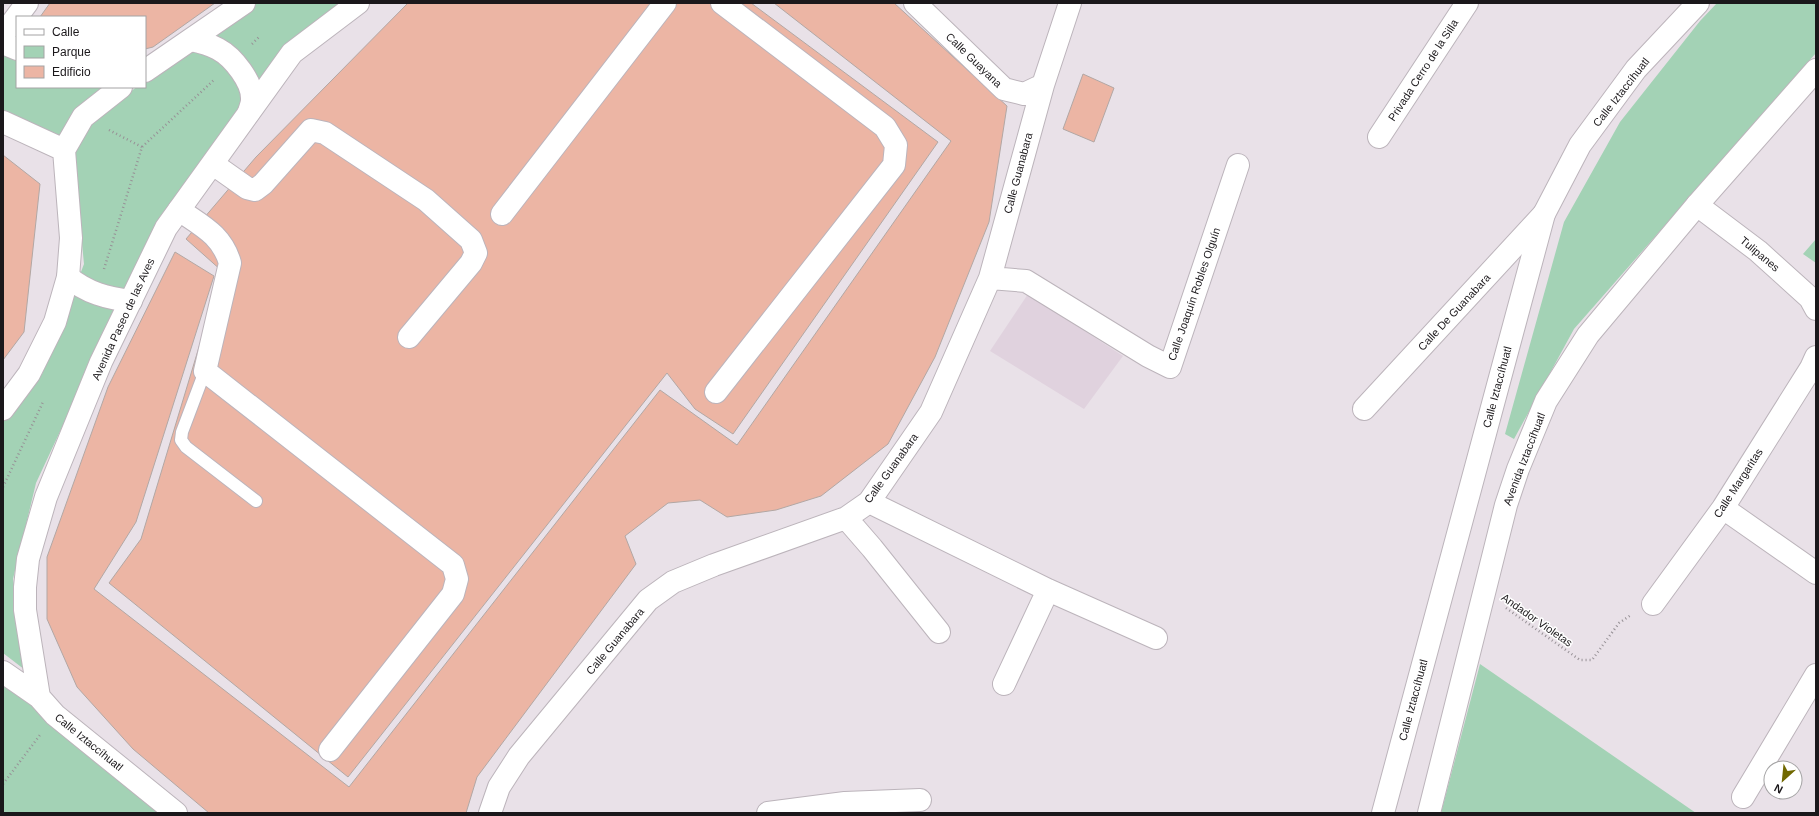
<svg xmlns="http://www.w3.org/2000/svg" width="1819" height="816" font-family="Arial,sans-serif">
	<rect width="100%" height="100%" fill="#e9e1e8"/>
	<path fill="#e0d2de" d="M1028,294l95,62 -39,53 -94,-58z"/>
	<path fill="#a3d2b5" d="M254,3h96l-60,55 -129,157 -125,268 -23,96 16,94 -26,-20v-231l39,-48 42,-110 -11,-113 17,-32 47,-32h8v-6z
		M1717,3h99v50l-242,276 -60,110 -9,-5 59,-212 56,-100 80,-101z
		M3,40l14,7v40h86l10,5 -49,58 -61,-29z
		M1816,239v24l-13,-9z
		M1480,664l216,149h-255z
		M3,682l167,131h-167z"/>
	<path fill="#ecb5a4" stroke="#b2a7a4" d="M50,3h165l-62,44 -8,2v-32h-105z
		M408,3h343l187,139 -205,292 -38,-25 -28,-36 -319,404 -239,-194 32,-44 81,-268 -36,-32 70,-82z
		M774,3h120l113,103 -18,116 -54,135 -47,87 -67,52 -45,14 -49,7 -27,-17 -32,3 -43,33 11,28 -159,213 -11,36h-257l-76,-64 -56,-62 -30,-68v-62l61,-170 67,-135 39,24 -78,246 -42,67 255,198 311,-397 77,55 214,-304z
		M1083,74l31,14 -20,54 -31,-13z
		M3,155l37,29 -16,148 -21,28z"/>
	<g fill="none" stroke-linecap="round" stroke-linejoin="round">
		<g stroke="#bcb4bb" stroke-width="14">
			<path id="service" d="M205,371l-23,61 -1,8 5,7 70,54"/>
		</g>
		<g stroke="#bcb4bb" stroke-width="24">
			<path id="minor" d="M915,3l89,86 20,5 19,-9
				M3,35l24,-32
				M191,40c10,2 18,4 27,9 15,8 35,33 34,51 0,4 -2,8 -3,12
				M1379,137l88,-134
				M213,164l34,24 8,2 8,-6 48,-54 14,3 101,67 45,40 5,13 -5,10 -62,74
				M1697,205l61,46 52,47 6,11
				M179,210c23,16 43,25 51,53l-25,108 248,194 4,14 -4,15 -123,156
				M502,214l163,-211
				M68,277c19,16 39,21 63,24
				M990,278l36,3 122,75 22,11 68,-202
				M716,392l178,-227 2,-20 -11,-18 -163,-124
				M1364,409l180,-195
				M869,502l179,88 108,48
				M1723,508l93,65
				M846,518l26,30 67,84
				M1653,604l70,-96 88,-140 5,-11
				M1004,684l44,-94
				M1743,797l73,-122
				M490,813l9,-26 20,-31 129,-156 25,-18 41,-17 132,-47 23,-16 62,-90 59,-134 53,-193 27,-82
				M768,813l77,-10 75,-3"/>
		</g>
		<g stroke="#bcb4bb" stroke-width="24">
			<path id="tertiary" d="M3,43l14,6
				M145,71l99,-68
				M3,122l61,28
				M3,409l26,-35 26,-52 13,-45 3,-39 -7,-88 19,-33 38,-30
				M3,672l36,25 16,18 121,98
				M39,697l-14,-87v-23l3,-28 18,-62 55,-135 65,-134 126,-175 66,-50
				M1383,813l161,-599 36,-69 56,-76 62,-66
				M1429,813l77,-308 12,-36 28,-68 42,-66 109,-130 119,-135"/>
		</g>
		<path stroke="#979196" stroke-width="2.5" stroke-dasharray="1 3" stroke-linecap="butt" d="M252,44l7,-7
			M109,130l33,17
			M104,269l38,-122 73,-68
			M3,487l40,-85
			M1506,608l74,52h12l27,-37 12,-8
			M3,784l37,-49"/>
		<use href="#service" stroke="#fff" stroke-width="12"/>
		<use href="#minor" stroke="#fff" stroke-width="22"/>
		<use href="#tertiary" stroke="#fff" stroke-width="22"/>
	</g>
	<g text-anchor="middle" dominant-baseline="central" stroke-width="3" stroke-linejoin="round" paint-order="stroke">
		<g font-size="11" fill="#1b181b" stroke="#fff">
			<text transform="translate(974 60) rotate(44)">Calle Guayana</text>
			<text transform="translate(1423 70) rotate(-57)">Privada Cerro de la Silla</text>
			<text transform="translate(1621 92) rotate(-52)">Calle Iztaccíhuatl</text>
			<text transform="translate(1018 173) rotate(-75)">Calle Guanabara</text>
			<text transform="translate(1760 254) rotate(40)">Tulipanes</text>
			<text transform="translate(1194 294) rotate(-71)">Calle Joaquín Robles Olguín</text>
			<text transform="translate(1454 312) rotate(-47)">Calle De Guanabara</text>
			<text transform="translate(123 319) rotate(-65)">Avenida Paseo de las Aves</text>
			<text transform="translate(1497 387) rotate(-75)">Calle Iztaccíhuatl</text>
			<text transform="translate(1524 459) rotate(-69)">Avenida Iztaccíhuatl</text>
			<text transform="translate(891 468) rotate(-54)">Calle Guanabara</text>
			<text transform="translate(1738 483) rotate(-57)">Calle Margaritas</text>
			<text transform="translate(1537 620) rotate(35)">Andador Violetas</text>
			<text transform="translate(615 641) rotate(-50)">Calle Guanabara</text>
			<text transform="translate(1413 700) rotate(-75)">Calle Iztaccíhuatl</text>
			<text transform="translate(89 742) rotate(39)">Calle Iztaccíhuatl</text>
		</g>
	</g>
	<rect width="1819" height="816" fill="none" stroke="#1b181b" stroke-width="8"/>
	<rect x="16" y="16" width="130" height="72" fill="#ffffff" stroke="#a4a3a4"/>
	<rect x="24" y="29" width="20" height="6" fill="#ffffff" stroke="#a4a3a4"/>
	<text x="52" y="36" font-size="12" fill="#1b181b">Calle</text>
	<rect x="24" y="46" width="20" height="12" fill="#a3d2b5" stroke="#a4a3a4"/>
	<text x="52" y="56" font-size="12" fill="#1b181b">Parque</text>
	<rect x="24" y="66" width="20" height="12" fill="#ecb5a4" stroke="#a4a3a4"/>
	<text x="52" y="76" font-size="12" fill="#1b181b">Edificio</text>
	<g transform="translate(1783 780) rotate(207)"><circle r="19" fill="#ffffff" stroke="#a4a3a4"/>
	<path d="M0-3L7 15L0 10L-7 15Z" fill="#706800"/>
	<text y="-6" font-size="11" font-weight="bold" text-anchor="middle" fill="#1b181b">N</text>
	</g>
</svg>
